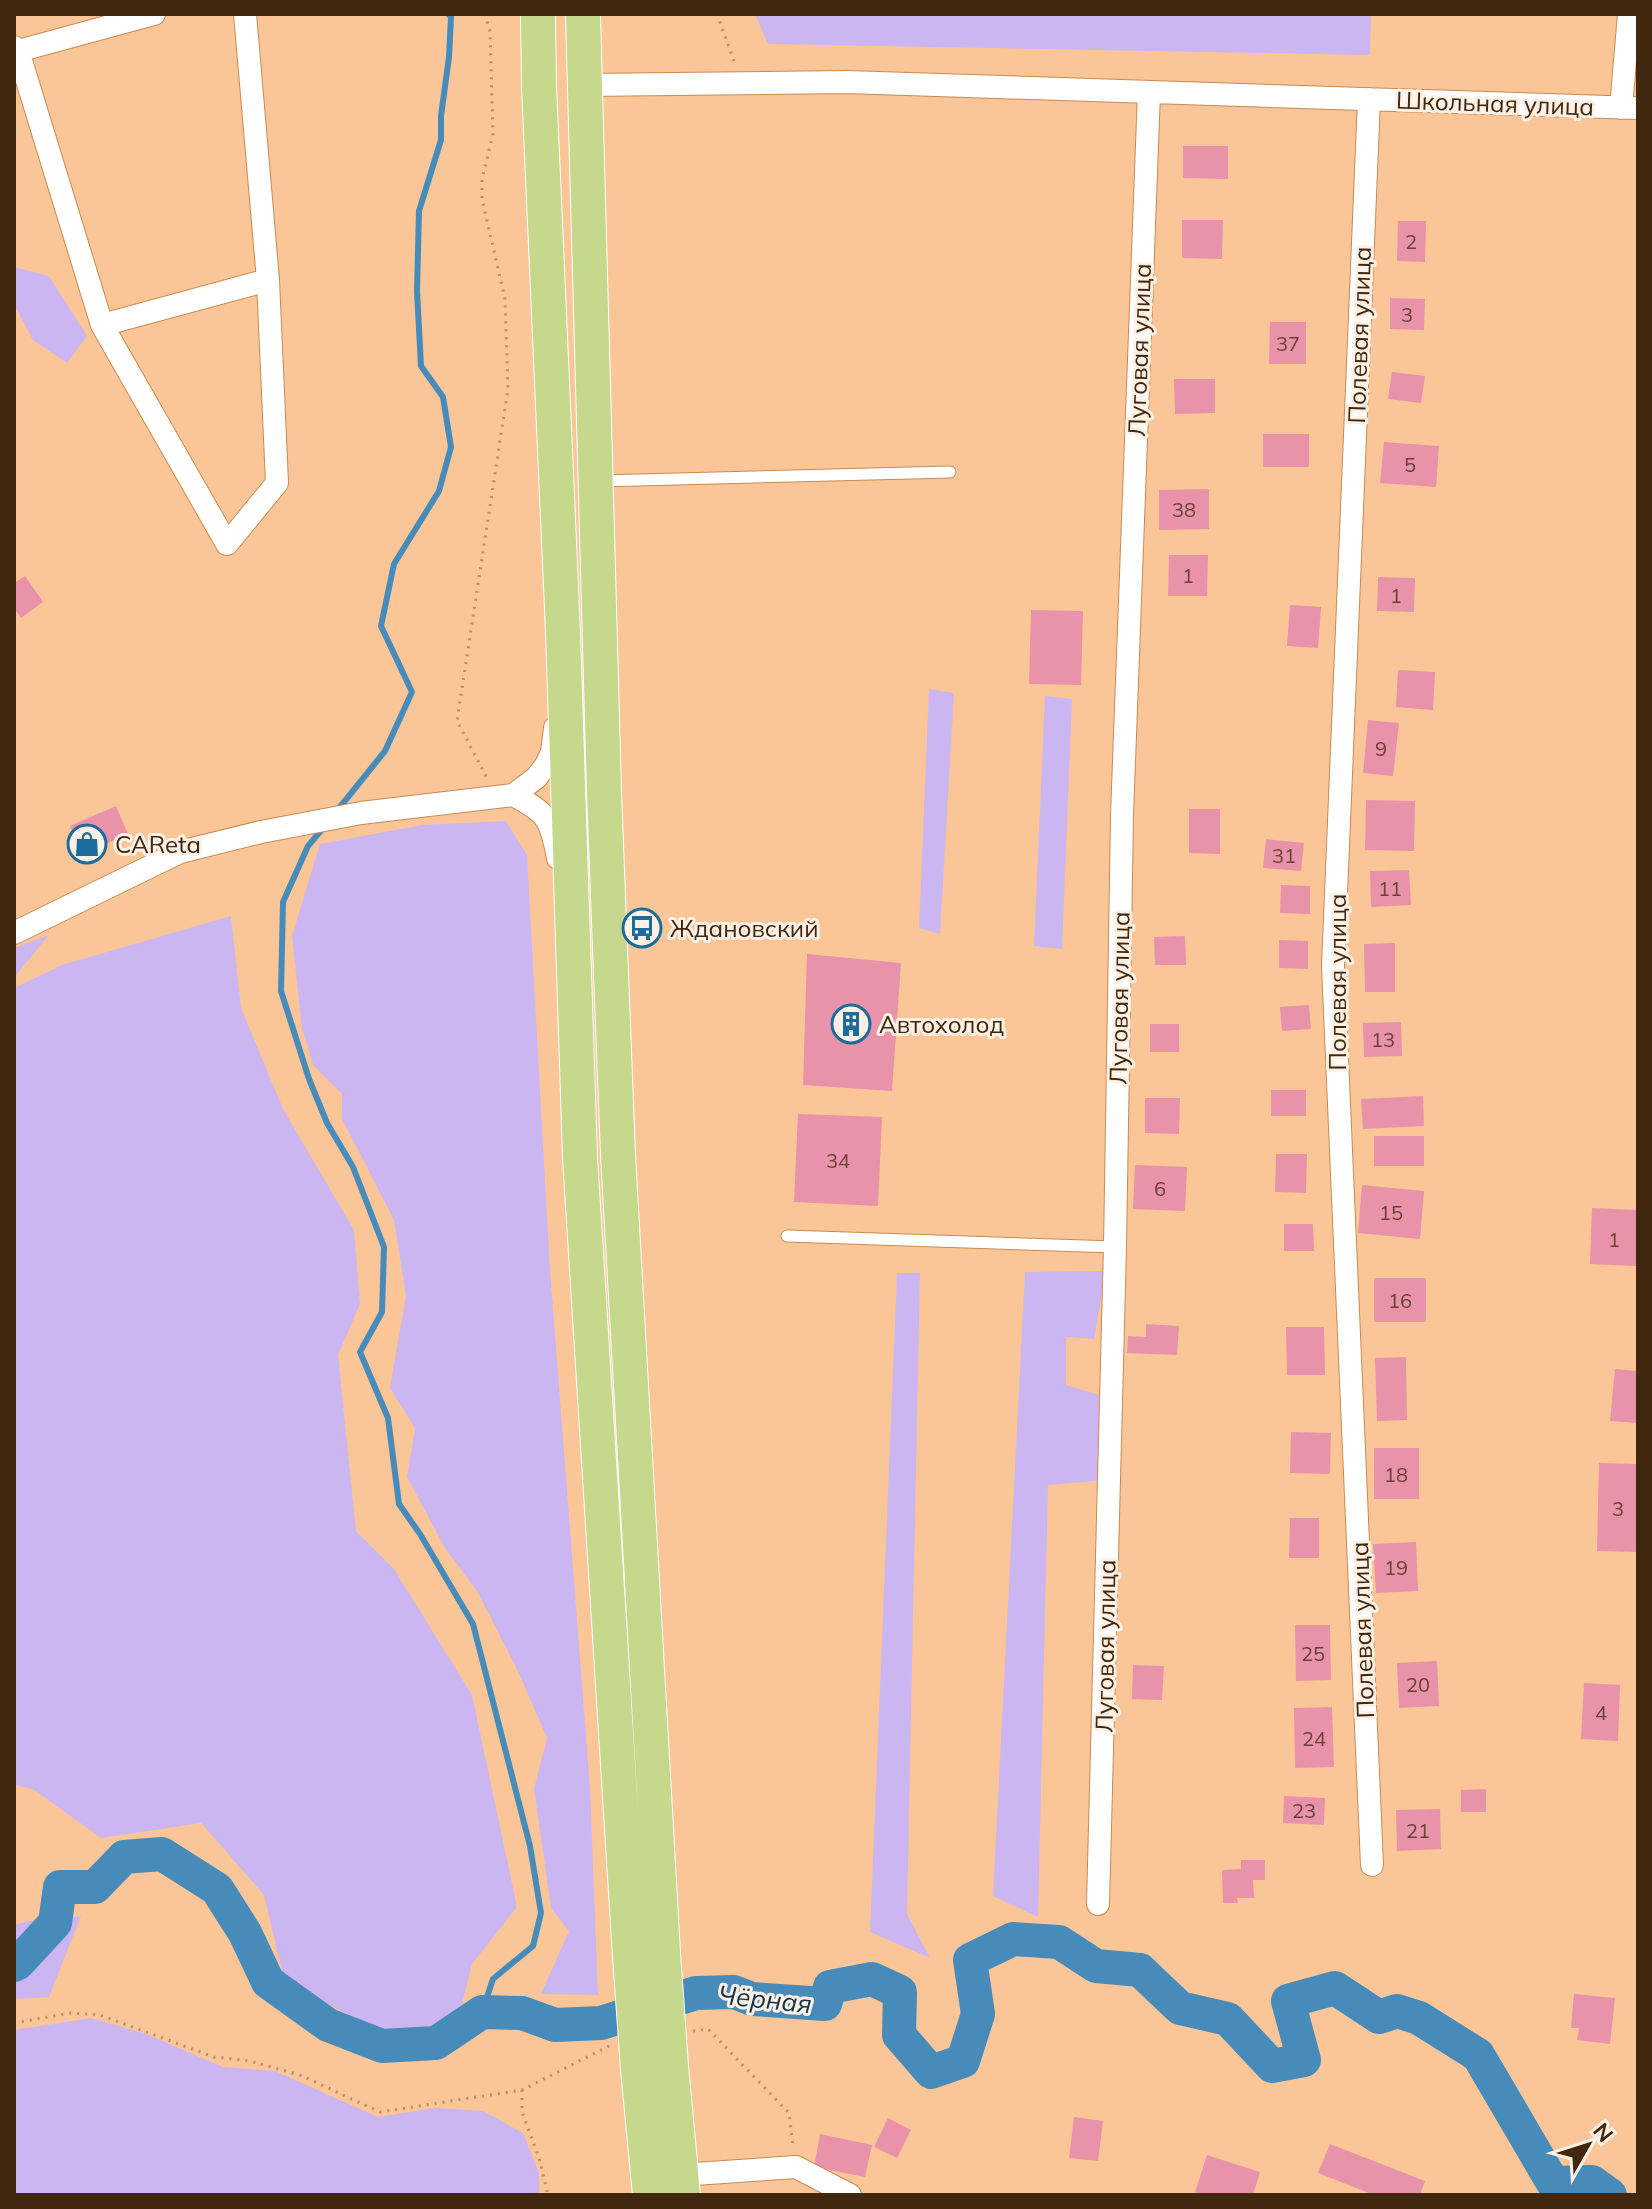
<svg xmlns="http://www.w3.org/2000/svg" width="1652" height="2209" font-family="Mulish,sans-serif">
	<rect width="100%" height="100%" fill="#fac698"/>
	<path fill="#ccb6f1" d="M755,14h616l-1,41 -602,-11z
		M14,267l35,9 38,60 -20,27 -34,-23 -19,-36z
		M929,689l25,4 -14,241 -21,-6z
		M1045,696l27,3 -10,250 -28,-3z
		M506,821l21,34 23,415 40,518 8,207 -57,-1 28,-63 -18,-23 -17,-119 13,-51 -30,-69 -40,-78 -32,-43 -38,-71 8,-49 -25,-40 16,-92 -12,-76 -52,-101v-25l-29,-29 -11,-36 -10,-93 28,-92 102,-19z
		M231,916l10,92 42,101 71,121 6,74 -22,51 18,176 38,38 78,126 45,212 -45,57 -13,52 -38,25 -63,-21 -74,-40 -20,-85 -63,-72 -100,15 -68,-49 -19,-4v-797l48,-23z
		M49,935l-32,39 -3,7v-33z
		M1106,1271l-12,68 -28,-2v48l56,17 -4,77 -70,6 -10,432 -45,-21 32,-624z
		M897,1273h23l-13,641 23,44 -60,-26z
		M81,1916l-32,81 -35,2v-74l15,-4z
		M91,2018l55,16 77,33 52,4 103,46 57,-9 48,3 40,22 16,40v22h-525v-165z"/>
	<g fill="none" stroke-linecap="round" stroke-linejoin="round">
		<path stroke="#478bbb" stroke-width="6" d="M336,812l49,-61 27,-59 -31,-66 13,-62 45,-73 12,-44 -8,-50 -22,-31 -4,-75 2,-80 22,-71v-24l8,-59 2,-40 -3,-3
			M324,827l-16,19 -25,56 -2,89 28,88 18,44 26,44 31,80 -2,65 -22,40 28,66 11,86 21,30 53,90 57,222 11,67 -8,33 -40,33 -11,33"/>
		<path stroke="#478bbb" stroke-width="34" d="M14,1965l4,-2 37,-40 5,-36h35l29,-30 38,-3 55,35 28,44 23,49 60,43 54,21 54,-3 46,-31 40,1 33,12 46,-2 95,-30 38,-1 18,7 73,5 5,-17 42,-8 28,13 -1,43 32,37 32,-11 15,-47 -8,-54 43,-21 46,3 37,24 44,4 40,38 48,11 44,47 32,-6 -16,-59 47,-13 44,29 18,-6 22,7 59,37 75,128 39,-1 18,13"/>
	</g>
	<path fill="#e893aa" d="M1183,146h45v33l-45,-1z
		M1182,220h41l-1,39 -40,-1z
		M1398,221h28l-1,41 -28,-1z
		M1390,298l35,1 -1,31 -34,-1z
		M1270,322h36v42h-37z
		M1392,372l33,4 -4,27 -33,-4z
		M1174,379h41v34l-40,1z
		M1263,434h46v33h-46z
		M1384,442l55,4 -3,41 -56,-4z
		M1209,489v40l-50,1v-40z
		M1169,555h39l-1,41h-39z
		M25,576l18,26 -22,16 -7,-10v-25z
		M1378,577l37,1 -1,34 -37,-1z
		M1290,605l31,2 -3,41 -31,-2z
		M1031,610l52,1 -2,74 -52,-1z
		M1398,670l37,2 -2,38 -37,-3z
		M1368,720l31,3 -6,53 -30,-3z
		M1366,800l49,1 -1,50 -49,-1z
		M116,806l12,28 -47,21 -11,-29z
		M1189,809h31v45l-31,-1z
		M1266,839l38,4 -3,28 -38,-3z
		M1409,870l2,35 -40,2 -1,-36z
		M1281,885l29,1v28l-30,-1z
		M1185,936l1,29h-31l-1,-28z
		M1279,940l29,1v28l-29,-1z
		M1395,943v49h-30l-1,-48z
		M807,954l94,9 -9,128 -89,-6z
		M1309,1005l2,24 -29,2 -2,-24z
		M1401,1022l1,34 -38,1 -1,-34z
		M1150,1024h29v28h-29z
		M1271,1090h35v26h-35z
		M1423,1096l1,30 -61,3 -2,-30z
		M1145,1098h35l-1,36 -34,-1z
		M798,1114l84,3 -4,89 -84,-4z
		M1374,1136h50v30h-50z
		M1276,1154h31l-1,39 -31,-1z
		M1135,1165l52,2 -2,44 -52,-2z
		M1362,1185l62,6 -4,48 -62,-6z
		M1592,1208l46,2 -2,56 -46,-2z
		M1284,1224h29l1,27h-30z
		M1374,1278h52v44h-52z
		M1146,1324l33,2 -2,29 -50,-2 1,-17 18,1z
		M1286,1327h38l1,48h-38z
		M1406,1357l1,63 -30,1 -2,-63z
		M1615,1369l23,2v52l-28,-2z
		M1291,1432l40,1 -1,41 -40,-1z
		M1374,1448h45v51h-45z
		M1599,1463l39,1v88l-41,-1z
		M1290,1518h29v40h-30z
		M1416,1542l2,49 -42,2 -3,-49z
		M1295,1625h35l1,55 -35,1z
		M1437,1661l2,45 -40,2 -2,-45z
		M1133,1665l31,1 -2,34 -30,-1z
		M1584,1683l36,2 -2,56 -37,-2z
		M1332,1707l2,60 -39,1 -1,-60z
		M1486,1789v23h-25v-22z
		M1284,1796l41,2 -1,27 -41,-2z
		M1440,1809l1,40 -44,2 -1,-41z
		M1241,1860h24v20h-12l1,18h-17l1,5h-15l-1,-33 19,-1z
		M1574,1994l41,4 -5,46 -33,-4 2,-12h-8z
		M1074,2117l29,4 -5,40 -29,-3z
		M888,2118l23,12 -14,28 -23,-11z
		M820,2134l52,11 -7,32 -51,-10z
		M1330,2144l95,37 -5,14h-46l-56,-22z
		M1207,2155l53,17 -7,23h-50l-8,-3z"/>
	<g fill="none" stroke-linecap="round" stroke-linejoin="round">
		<g stroke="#c88a52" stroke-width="13">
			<path id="service" d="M599,481l351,-9
				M787,1236l328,11"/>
		</g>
		<g stroke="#c88a52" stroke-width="24">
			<path id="minor" d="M14,47l4,4 84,274 125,219 50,-61 -9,-203 -23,-266
				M18,51l136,-37
				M585,85l262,-3 791,26
				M1369,99l-36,867 39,899
				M1621,108l8,-94
				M102,325l166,-45
				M513,795c35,18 38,25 45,63
				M14,933l166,-81 81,-20 100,-19 152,-18 23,-17 10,-13 6,-13 3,-24
				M1098,1904l17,-657 7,-432 27,-723
				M680,2175l116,-8 54,28"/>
		</g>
		<g stroke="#fff" stroke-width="36">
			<path id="primary" d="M538,14l1,72 24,546 17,525 50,799
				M583,14l21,778 14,363 45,798
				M671,2066l12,129
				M638,2069l12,126"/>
		</g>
		<path stroke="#b88d67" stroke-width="3" stroke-dasharray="2 6" stroke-linecap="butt" d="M485,14l5,18 3,102 -11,45v20l23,100 3,90 -51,332 30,57
			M717,14l17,47
			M14,2023l57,-10 29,2 114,42 36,4 50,14 80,37 142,-22 89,-45
			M693,2031l15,-2 81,84 4,32
			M522,2090v22l17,46 9,37"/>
		<use href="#service" stroke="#fff" stroke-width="11"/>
		<use href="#minor" stroke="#fff" stroke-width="22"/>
		<use href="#primary" stroke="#c5d88c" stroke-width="34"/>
		<g stroke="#fff" stroke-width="36" stroke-linecap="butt">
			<path id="primary-bridge" d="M663,1953l8,113
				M630,1956l8,113"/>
		</g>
		<use href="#primary-bridge" stroke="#c5d88c" stroke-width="34"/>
	</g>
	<defs>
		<g id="shop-ring" transform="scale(2)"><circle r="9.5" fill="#fdf0e4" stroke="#1c6b9d" stroke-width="1.5"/><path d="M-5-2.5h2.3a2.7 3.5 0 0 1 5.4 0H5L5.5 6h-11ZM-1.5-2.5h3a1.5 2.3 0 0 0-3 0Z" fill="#1c6b9d"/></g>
		<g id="bus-ring" transform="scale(2)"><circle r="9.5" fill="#fdf0e4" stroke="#1c6b9d" stroke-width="1.5"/><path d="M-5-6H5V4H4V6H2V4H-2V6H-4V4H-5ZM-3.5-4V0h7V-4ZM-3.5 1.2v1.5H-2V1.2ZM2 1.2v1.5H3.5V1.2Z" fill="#1c6b9d"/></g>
		<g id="building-ring" transform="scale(2)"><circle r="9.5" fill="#fdf0e4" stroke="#1c6b9d" stroke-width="1.5"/><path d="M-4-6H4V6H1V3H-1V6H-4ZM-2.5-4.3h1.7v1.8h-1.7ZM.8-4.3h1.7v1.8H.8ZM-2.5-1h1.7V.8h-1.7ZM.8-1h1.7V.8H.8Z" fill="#1c6b9d"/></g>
	</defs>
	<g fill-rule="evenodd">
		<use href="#shop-ring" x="87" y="844"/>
		<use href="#bus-ring" x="642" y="928"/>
		<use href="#building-ring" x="851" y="1024"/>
	</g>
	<g text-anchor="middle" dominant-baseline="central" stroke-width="6" stroke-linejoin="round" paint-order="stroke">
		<g font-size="20" fill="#6a4235">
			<text x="1411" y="241">2</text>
			<text x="1407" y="314">3</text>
			<text x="1288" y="343">37</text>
			<text x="1410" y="464">5</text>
			<text x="1184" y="509">38</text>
			<text x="1188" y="575">1</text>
			<text x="1396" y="595">1</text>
			<text x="1381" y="748">9</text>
			<text x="1284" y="855">31</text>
			<text x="1390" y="888">11</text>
			<text x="1383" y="1039">13</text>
			<text x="838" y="1160">34</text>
			<text x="1160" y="1188">6</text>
			<text x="1391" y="1212">15</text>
			<text x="1614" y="1239">1</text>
			<text x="1400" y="1300">16</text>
			<text x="1396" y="1474">18</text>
			<text x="1618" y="1508">3</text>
			<text x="1396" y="1567">19</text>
			<text x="1313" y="1653">25</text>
			<text x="1418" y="1684">20</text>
			<text x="1601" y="1712">4</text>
			<text x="1314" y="1738">24</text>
			<text x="1304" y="1810">23</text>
			<text x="1418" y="1830">21</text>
		</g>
		<g font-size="24" fill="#40270e" stroke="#fdf0e4">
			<text transform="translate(1495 103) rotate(2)">Школьная улица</text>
			<text transform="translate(1359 335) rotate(-88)">Полевая улица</text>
			<text transform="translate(1139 350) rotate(-88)">Луговая улица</text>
			<text transform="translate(1337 982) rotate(-90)">Полевая улица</text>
			<text transform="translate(1119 998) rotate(-89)">Луговая улица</text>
			<text transform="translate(1362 1630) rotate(-92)">Полевая улица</text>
			<text transform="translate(1105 1646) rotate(-89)">Луговая улица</text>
		</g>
		<g font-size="24" fill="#40270e" stroke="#fdf0e4" text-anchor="start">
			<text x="115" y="844">CAReta</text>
			<text x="670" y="928">Ждановский</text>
			<text x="879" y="1024">Автохолод</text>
		</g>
		<g font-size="26" font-style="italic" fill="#163449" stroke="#fdf0e4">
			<text transform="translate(765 1999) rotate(6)">Чёрная</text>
		</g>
	</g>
	<rect width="1652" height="2209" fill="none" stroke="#40270e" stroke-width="32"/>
	<g transform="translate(1588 2145) rotate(51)" stroke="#fdf0e4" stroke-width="6" paint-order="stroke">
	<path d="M0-6L14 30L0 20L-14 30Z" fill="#40270e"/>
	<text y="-12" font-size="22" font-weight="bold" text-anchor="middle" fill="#40270e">N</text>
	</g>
</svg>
